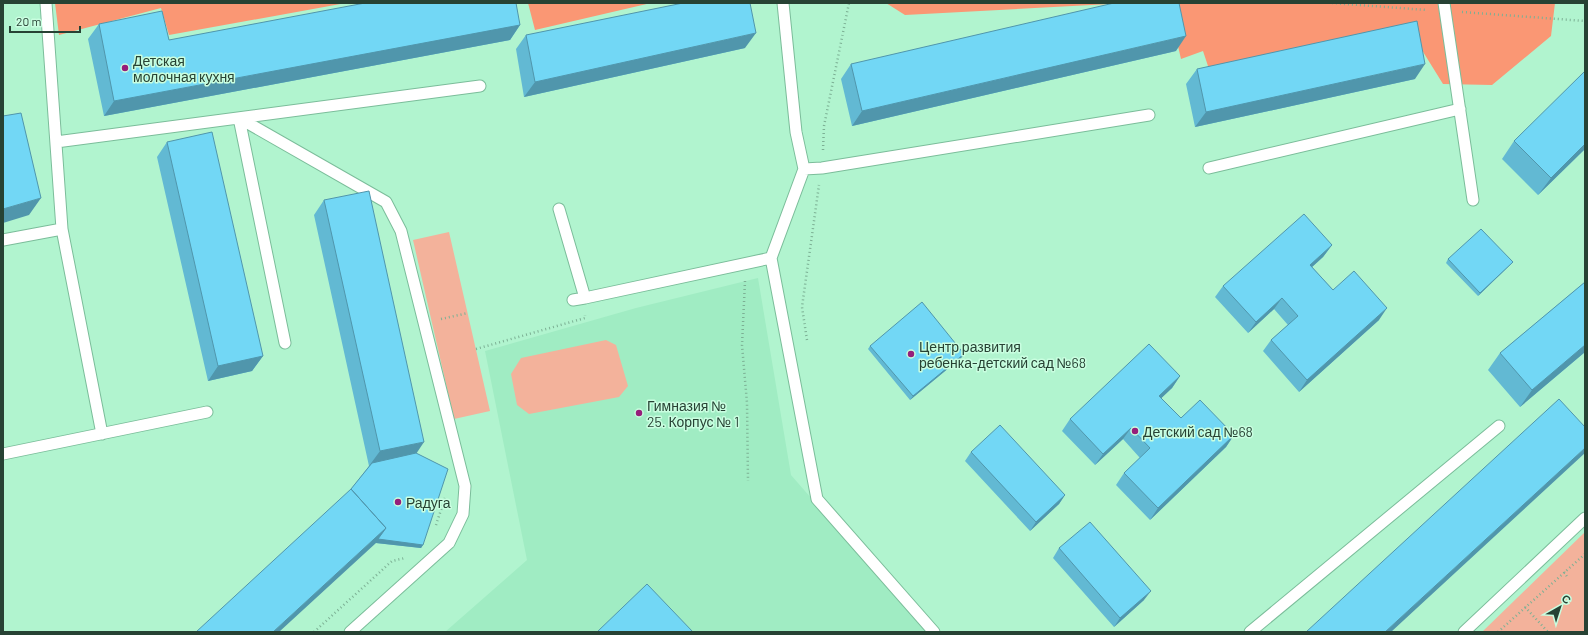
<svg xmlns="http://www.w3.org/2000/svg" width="1588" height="635" font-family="Barlow,sans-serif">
	<rect width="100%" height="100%" fill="#b1f4cf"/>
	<path fill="#a0ecc3" d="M758,278l33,197 137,157h-483l82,-72 -42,-209 151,-43z"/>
	<path fill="#f3b29b" d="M449,232l41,179 -36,8 -41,-179z
		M606,340l10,5 12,41 -9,11 -90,17 -12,-9 -6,-31 10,-16z
		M1585,532v100h-103z"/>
	<path fill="#fa9774" d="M55,3h291l-177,32 -8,-27 -102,27z
		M528,3h123l-116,27z
		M886,3h243l-224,12z
		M1168,3h387l-4,33 -59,49 -49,-1 -31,-50 -201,41 -8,-24 -22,8z"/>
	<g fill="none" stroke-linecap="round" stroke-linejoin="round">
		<g stroke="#7bbd9a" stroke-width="13">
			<path id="service" d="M783,3l13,129 8,37 -33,89 46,241 117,133
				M1444,3l29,197
				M239,118l147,84 15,29 64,255 -2,28 -14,29 -99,89
				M239,118l46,225
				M56,142l424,-56
				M1209,168l251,-59
				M804,169l18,-1 327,-53
				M559,209l26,89 186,-40
				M62,229l40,205
				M3,240l59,-11 -16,-226
				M573,300l12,-2
				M3,454l204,-42
				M1250,632l249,-206
				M1464,632l121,-114"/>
		</g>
		<path stroke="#7cb094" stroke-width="2.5" stroke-dasharray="1 3" stroke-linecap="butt" d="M1332,3l95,7
			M1462,12l123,9
			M823,150l1,-24 25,-123
			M745,281l-3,64 5,58 1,78
			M441,319l27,-6
			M807,340l-5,-33 17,-122
			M476,349l109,-31v-3
			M436,525l9,-27
			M1564,572l4,6
			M1525,607l23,25
			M314,632l78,-71 13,-3
			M1498,632l87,-78"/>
		<use href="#service" stroke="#fff" stroke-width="11"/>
	</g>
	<path fill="#62b9d3" d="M99,24l70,16 351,-15 -10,15 -406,76 -16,-77z
		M526,35l219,13 -221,49 -8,-48z
		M1176,51l-324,75 -11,-47 10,-15z
		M1197,69l218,10 -220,48 -9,-43z
		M1514,141l71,8 -47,46 -36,-36z
		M167,142l96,214 -11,15 -44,10 -51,-224z
		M324,200l92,253 7,92 -2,3 -45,-5 -25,-54 18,-23 -55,-251z
		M1332,245l-9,12 -11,10 21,23 46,30 -80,72 -36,-41 8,-11 17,-15 -14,-16 -26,24 -33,-36 8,-11z
		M1448,259l65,3 -3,3 -32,31 -32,-33z
		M1585,282v70l-65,55 -32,-37 12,-17z
		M870,346l94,8 -2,3 -52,43 -42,-51z
		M1180,376l-8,12 -11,10 20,20 53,17 -8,12 -76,73 -34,-35 8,-12 16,-15 -17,-19 -28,26 -33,-34 8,-12z
		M971,452l94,43 -6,9 -29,27 -65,-70z
		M1059,548l85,52 -30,27 -61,-69z"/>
	<path fill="#5096ac" d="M520,25l-10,15 -406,76 10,-15z
		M756,33l-11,15 -221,49 11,-15z
		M1186,36l-10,15 -324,75 10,-15z
		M1425,64l-10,15 -220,48 11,-15z
		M1585,144v5l-47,46 13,-17z
		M41,198l-12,17 -26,8v-14z
		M1332,245l-9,12 -21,19 8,-11z
		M1513,262l-3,3 -32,31 2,-3z
		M1282,298l-8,11 -26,24 8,-11z
		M1387,308l-8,12 -80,72 8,-12z
		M1585,345v7l-65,55 12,-17z
		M964,354l-2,3 -52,43 3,-4z
		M263,356l-11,15 -44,10 10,-15z
		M1180,376l-8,12 -21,20 8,-12z
		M1131,428l-8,11 -28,26 8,-11z
		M1234,435l-8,12 -76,73 8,-12z
		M424,442l-10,15 -45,9 11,-15z
		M1585,448v5l-194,179h-6z
		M1065,495l-6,9 -29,27 6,-9z
		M386,528l37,17 -2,3 -45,-5 -97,89h-6z
		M1151,591l-7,9 -30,27 6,-9z"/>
	<path fill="#72d7f5" stroke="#5096ac" d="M365,3h151l4,22 -406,76 -15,-77 63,-13 7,29z
		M683,3h67l6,30 -221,49 -9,-47z
		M1114,3h65l7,33 -324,75 -11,-47z
		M1417,21l8,43 -219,48 -9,-43z
		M1585,71v73l-34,34 -37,-37z
		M21,113l20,85 -38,11v-93z
		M212,132l51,224 -45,10 -51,-224z
		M369,191l55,251 -44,9 -56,-251z
		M1304,214l28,31 -22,20 23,25 21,-19 33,37 -80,72 -36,-40 27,-24 -16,-18 -26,24 -33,-36z
		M1481,229l32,33 -33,31 -32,-34z
		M1585,282v63l-53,45 -32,-37z
		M922,302l42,52 -51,42 -43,-50z
		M1149,344l31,32 -21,20 22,22 19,-18 34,35 -76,73 -34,-35 26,-25 -19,-20 -28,26 -33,-35z
		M1559,399l26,28v21l-200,184h-79z
		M1000,425l65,70 -29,27 -65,-70z
		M416,453l32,16 -25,76 -45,-6 8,-11 -35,-39 21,-26z
		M351,489l35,39 -113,104h-77z
		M1090,522l61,69 -31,27 -61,-70z
		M647,584l46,48h-96z"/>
	<g fill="#961e7a" stroke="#c9fee0" stroke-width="1.5">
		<circle cx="125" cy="68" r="4"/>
		<circle cx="911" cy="354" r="4"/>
		<circle cx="639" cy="413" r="4"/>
		<circle cx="1135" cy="431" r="4"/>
		<circle cx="398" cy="502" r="4"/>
	</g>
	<g text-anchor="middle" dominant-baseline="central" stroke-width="3" stroke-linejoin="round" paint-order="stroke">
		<g font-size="14" fill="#274234" stroke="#c9fee0" text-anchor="start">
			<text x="133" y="60">Детская<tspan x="133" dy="16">молочная кухня</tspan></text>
			<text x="919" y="346">Центр развития<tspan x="919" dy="16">ребенка-детский сад №68</tspan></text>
			<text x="647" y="405">Гимназия №<tspan x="647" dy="16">25. Корпус № 1</tspan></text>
			<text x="1143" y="431">Детский сад №68</text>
			<text x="406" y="502">Радуга</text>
		</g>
	</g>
	<rect width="1588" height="635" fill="none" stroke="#274234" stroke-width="8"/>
	<g transform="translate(1560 607) rotate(39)" stroke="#c9fee0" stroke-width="3" paint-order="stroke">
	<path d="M0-3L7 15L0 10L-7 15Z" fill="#274234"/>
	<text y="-6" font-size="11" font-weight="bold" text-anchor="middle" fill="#274234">С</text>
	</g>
	<path d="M10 26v6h70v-6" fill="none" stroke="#274234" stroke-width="2"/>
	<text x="16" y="26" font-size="12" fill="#274234" stroke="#c9fee0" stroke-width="3" paint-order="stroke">20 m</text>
</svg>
